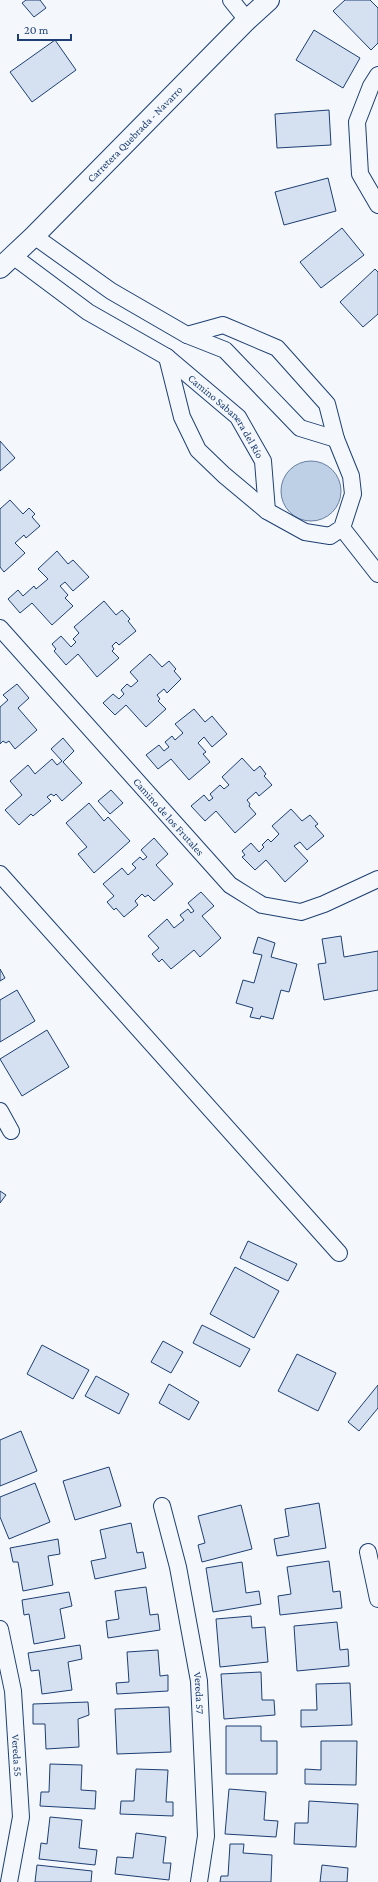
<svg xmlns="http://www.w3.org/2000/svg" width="378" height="1882" font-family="'Crimson Pro',serif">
	<rect width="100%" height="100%" fill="#f4f7fb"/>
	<path fill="#bed0e5" stroke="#687fa3" d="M281 491a30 30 0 1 1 60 0a30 30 0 1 1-60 0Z"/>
	<path fill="#d5e0f0" stroke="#1d3f73" d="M26,0h14l6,8 -12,9 -12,-14z
		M345,0h25l8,8v35l-7,7 -38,-39z
		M314,30l46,28 -17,30 -47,-28z
		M55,40l21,30 -44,32 -22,-30z
		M329,110l2,35 -54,3 -2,-34z
		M328,178l8,33 -52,14 -9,-33z
		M342,228l22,27 -43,33 -21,-26z
		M375,269l3,3v42l-15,13 -23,-25z
		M0,441l15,17 -15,13z
		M10,500l13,14 6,-6 6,6 -3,3 8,9 -14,12 -2,-3 -9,8 10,10 -21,19 -4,-5v-58z
		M57,551l11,13 5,-4 16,17 -16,14 -8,-9 -5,4 8,9 -3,3 8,8 -21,19 -20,-22 -12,10 -12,-14 10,-9 5,6 11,-10 2,3 12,-10 -10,-10z
		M104,601l12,14 6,-5 8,9 -2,2 8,10 -17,14 -3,-3 -4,4 2,3 -2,2 7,7 -22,19 -19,-23 -12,11 -12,-14 2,-2 -4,-5 9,-8 10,11 5,-5 -3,-3 6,-6 -5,-6z
		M150,654l12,13 7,-6 7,8 -2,2 7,8 -14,14 -3,-4 -7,6 3,4 -2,2 8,8 -20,18 -20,-22 -11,10 -12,-12 10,-9 6,5 5,-5 -3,-4 6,-6 4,3 7,-6 -8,-9z
		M17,684l12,14 -11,10 19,22 -22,19 -6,-8 -3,2 -3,-2 -3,3v-37l8,-7 -5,-5z
		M194,709l11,13 7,-6 15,18 -15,13 -8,-10 -6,6 8,9 -3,2 7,8 -21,18 -18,-21 -13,10 -12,-14 13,-10 5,6 5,-4 -4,-5 7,-6 3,4 8,-7 -8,-9z
		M63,738l11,13 -11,11 19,21 -20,18 -6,-7 -2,2 -3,-2 -4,3 4,4 -18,15 -2,-2 -12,11 -14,-15 17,-15 -12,-14 18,-16 7,9 17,-15 5,6 5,-4 -11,-12z
		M242,758l12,13 6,-5 6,8 -2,2 8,9 -13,11 -3,-4 -9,8 3,4 -1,2 7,8 -21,19 -19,-22 -11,10 -14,-15 13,-11 5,6 4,-3 -3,-4 10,-9 4,4 5,-4 -7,-8z
		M111,790l12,13 -13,11 -12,-13z
		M89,803l15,18 4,-4 22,24 -36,32 -16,-19 9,-7 -21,-24z
		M291,809l11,12 8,-6 8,9 -3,2 9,10 -17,14 -7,-8 -6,4 14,15 -23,21 -19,-22 -11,10 -13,-13 3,-2 -3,-4 9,-8 8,9 5,-5 -2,-2 6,-6 3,3 8,-8 -7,-8z
		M154,838l14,16 -12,11 17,19 -19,17 -6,-6 -3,2 -3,-3 -7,7 3,4 -14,12 -8,-9 -2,2 -7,-8 7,-6 -11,-12 19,-16 6,7 8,-7 -4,-4 8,-7 3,3 4,-3 -6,-7z
		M201,892l13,14 -12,10 19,22 -21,19 -6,-7 -23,19 -9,-10 -3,3 -7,-8 7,-6 -11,-12 19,-17 7,9 10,-8 -4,-5 8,-6 3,4 3,-2 -6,-8z
		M341,936l3,21 34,-6v39l-54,10 -6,-36 8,-1 -4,-24z
		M258,937l17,6 -4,14 26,7 -8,28 -8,-2 -8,29 -12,-3 -1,3 -10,-2 3,-9 -17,-5 7,-23 11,3 8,-28 -9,-2z
		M0,969l5,9 -5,3z
		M17,990l18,31 -35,21v-42z
		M47,1030l22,37 -47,29 -22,-37z
		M0,1191l6,4 -6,8z
		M248,1241l49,23 -9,17 -48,-23z
		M235,1267l44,24 -25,47 -44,-24z
		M202,1325l48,24 -10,18 -47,-24z
		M163,1341l20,11 -12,21 -20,-11z
		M42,1345l47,25 -16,29 -46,-25z
		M297,1354l39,19 -18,38 -40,-20z
		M96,1376l33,18 -10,20 -34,-18z
		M169,1384l30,18 -10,18 -30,-17z
		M378,1385v23l-19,23 -11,-9z
		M21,1431l16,40 -37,15v-46z
		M109,1467l12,39 -46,14 -12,-39z
		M35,1483l15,39 -41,17 -9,-22v-20z
		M319,1503l7,45 -49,8 -3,-17 15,-3 -4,-27z
		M241,1505l11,44 -50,13 -4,-17 7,-2 -7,-27z
		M131,1523l6,30 6,-1 3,16 -51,11 -4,-18 15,-3 -6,-28z
		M58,1539l2,15 -12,2 5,29 -30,6 -5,-29h-5l-3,-14z
		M329,1561l4,31 7,-1 2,17 -62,7 -2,-19 13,-2 -4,-27z
		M242,1562l4,31 13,-2 2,13 -48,8 -7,-44z
		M146,1587l4,28 8,-1 2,16 -52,8 -2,-17 13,-2 -4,-28z
		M69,1592l3,14 -12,3 5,29 -31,6 -5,-30 -5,1 -2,-15z
		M251,1616l1,12 13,-1 3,35 -48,5 -4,-48z
		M337,1622l3,28 8,-1 1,17 -52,5 -3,-45z
		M80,1645l2,14 -14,3 4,28 -30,4 -3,-24 -8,1 -3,-18z
		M158,1650l2,26 8,-1v16l-51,3 -1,-11 13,-1 -2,-30z
		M261,1672l1,28h12l1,15 -51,4 -3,-45z
		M350,1683l2,42 -51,2v-17h16l-1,-26z
		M88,1702l1,13 -11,4 1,28 -33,2 -1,-25h-12v-20z
		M169,1707l2,45 -54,2 -2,-45z
		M226,1726h35v15h16v33h-51z
		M321,1741h36l-1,44 -51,-1v-15l16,1z
		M50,1764l32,1 -1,25 15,1 -1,18 -55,-3 1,-14h8z
		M136,1769l32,1 -2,32h7v14l-53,-2 1,-13h13z
		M229,1789l37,3 -2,28 14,1 -2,16 -51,-3z
		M309,1801l49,3 -2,43 -62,-3 1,-21h13z
		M50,1817l32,3 -3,28 18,2 -2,15 -56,-6 2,-16 6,1z
		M136,1833l30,4 -3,26h8l-2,17 -54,-6 2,-17 16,1z
		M230,1844h14l-1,9 29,2 -1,27h-51l1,-6h7z
		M37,1865l55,6 -1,11h-56z
		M322,1865l26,3 -1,14h-27z"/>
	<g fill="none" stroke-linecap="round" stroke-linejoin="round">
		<g stroke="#1d3f73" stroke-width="18">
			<g id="minor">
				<path d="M231,0l16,20"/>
				<path d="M378,75l-7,11 -14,36 3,52 18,31"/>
				<path d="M34,236l77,55 76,44 36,-10 54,23 50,56 9,35 15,37 2,18 -11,34 -12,8 -25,-4 -38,-21 -43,-36 -26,-25 -16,-33 -15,-60"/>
				<path id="s1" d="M13,256l75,56 79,45 71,60 25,44 4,50"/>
				<path d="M187,335l38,15 75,78 36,11"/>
				<path d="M342,528l36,46"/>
				<path id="s2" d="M0,628l230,257 32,20 39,7 23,-8 54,-25"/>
				<path d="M0,874l339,379"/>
				<path d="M0,1111l11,20"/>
				<path id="s3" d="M162,1506l16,61 21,114 7,155 -7,46"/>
				<path d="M368,1552l10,47"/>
				<path id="s4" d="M0,1629l13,62 8,126 -12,65"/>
			</g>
		</g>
		<g stroke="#1d3f73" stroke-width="22">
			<g id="tertiary">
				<path id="s5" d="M0,268l34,-32 213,-216 22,-20"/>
			</g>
		</g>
		<use href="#minor" stroke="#f4f7fb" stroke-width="16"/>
		<use href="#tertiary" stroke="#f4f7fb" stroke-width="20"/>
	</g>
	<g text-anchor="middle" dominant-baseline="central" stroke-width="3" stroke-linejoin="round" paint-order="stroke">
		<g font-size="11" fill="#1d3f73" stroke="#f4f7fb">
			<text stroke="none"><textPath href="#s5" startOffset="190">Carretera Quebrada - Navarro</textPath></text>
			<text stroke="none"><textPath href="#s1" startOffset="269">Camino Sabanera del Río</textPath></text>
			<text stroke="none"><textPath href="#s2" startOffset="253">Camino de los Frutales</textPath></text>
			<text stroke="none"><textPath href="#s3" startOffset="191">Vereda 57</textPath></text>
			<text stroke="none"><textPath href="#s4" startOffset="128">Vereda 55</textPath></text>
		</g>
	</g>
	<path d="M18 34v6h53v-6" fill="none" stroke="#1d3f73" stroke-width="2"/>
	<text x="24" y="34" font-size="12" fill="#1d3f73" stroke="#f4f7fb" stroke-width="3" paint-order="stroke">20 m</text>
</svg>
